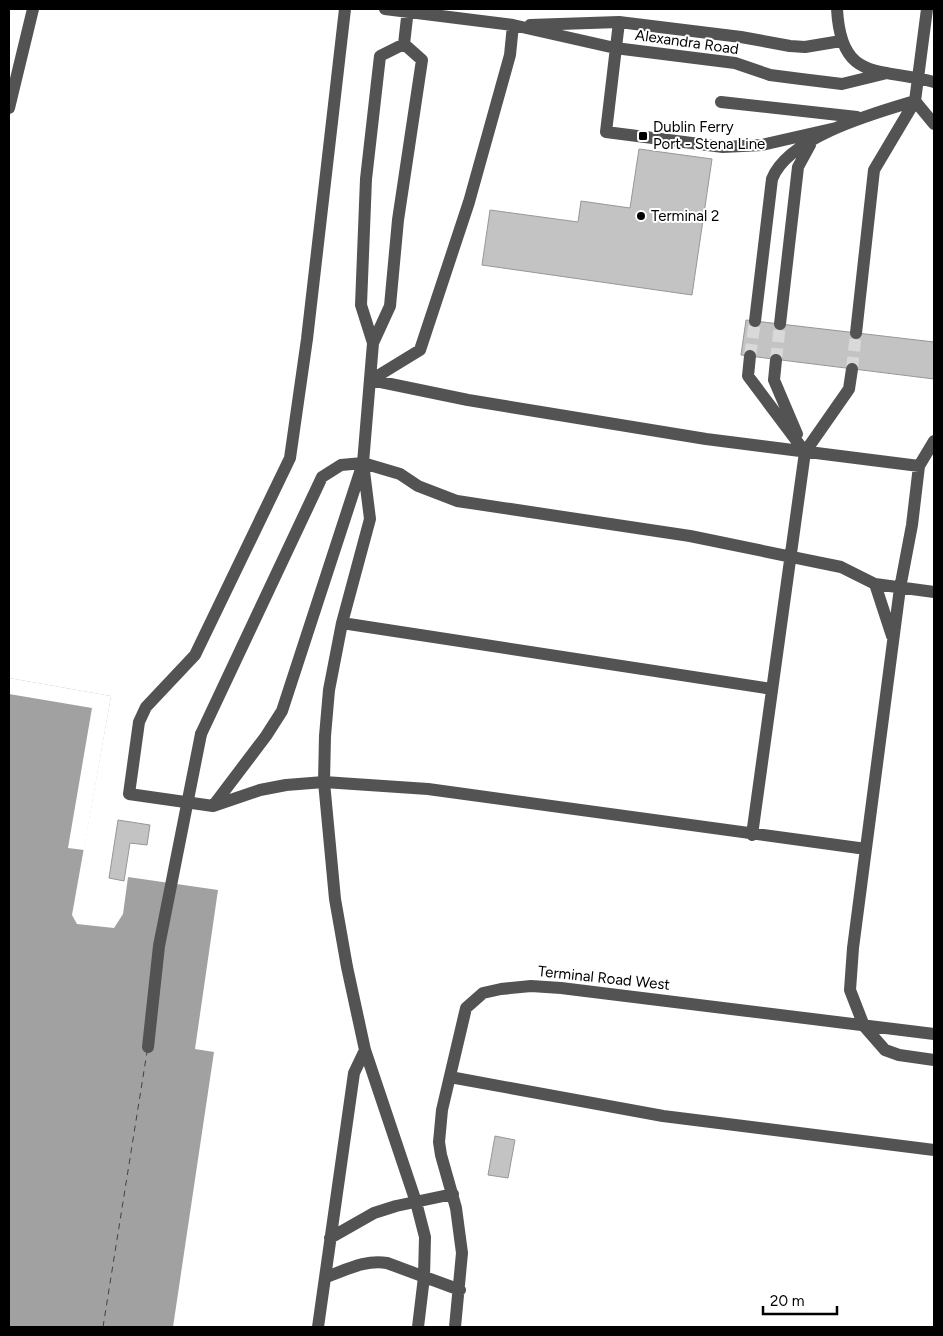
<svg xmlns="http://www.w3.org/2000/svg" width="943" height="1336" font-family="Figtree,sans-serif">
	<rect width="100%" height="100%" fill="#fff"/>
	<path fill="#a1a1a1" d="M9,678l102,18 -39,219 5,9 37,4 9,-14 5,-37 90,13 -23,159 19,3 -41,275h-164z"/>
	<path fill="#fff" d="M9,678l102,18 -27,154 -16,-2 24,-140 -83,-14z"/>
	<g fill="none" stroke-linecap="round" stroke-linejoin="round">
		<path stroke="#424242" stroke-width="1" stroke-dasharray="6 5" stroke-linecap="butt" d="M103,1327l44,-275"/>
	</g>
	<path fill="#c3c3c3" stroke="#979797" d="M639,149l73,10 -20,136 -210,-30 8,-55 88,12 3,-21 49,7z
		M746,320l188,22v37l-193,-24z
		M118,820l32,5 -3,20 -17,-2 -6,38 -15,-3z
		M495,1136l20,4 -7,38 -20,-3z"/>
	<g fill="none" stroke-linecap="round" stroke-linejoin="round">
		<path stroke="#d9d9d9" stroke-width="12" stroke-dasharray="12 6" stroke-linecap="butt" d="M750,356l5,-35
			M776,360l4,-36
			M852,369l4,-36"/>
		<path stroke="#535353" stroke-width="12" d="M345,9l-38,330 -17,119 -95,197 -49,52 -7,15 -10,72 84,12 47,-16 26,-5 38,-3 104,7 438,60
			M385,9l128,16 102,23 120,15 35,12 31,4 41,5 45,-11
			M837,9c4,74 42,58 97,73
			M619,22l-13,110 117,15 39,-2 74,-17
			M530,25l89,-3 122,15 49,9 15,1 36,-6
			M404,44l-24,12 -14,123 -5,126 12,38 -10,120 7,56 -28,104 -13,67 -4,46 -1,46 11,117 12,68 18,83 51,152 9,35 -1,40 -6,50
			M404,44l4,-35
			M915,101l19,23
			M721,102l136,15
			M9,108l24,-99
			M755,321l17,-142c16,-42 103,-66 143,-78
			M780,324l18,-157 12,-22
			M856,333l18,-163 41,-69 12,-92
			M373,343l17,-37 8,-86 24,-160 -18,-16
			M750,356l-2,20 57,76
			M776,360l-2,20 23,54
			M371,380l97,20 238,39 213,27 15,-25
			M371,380l49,-30 49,-148 41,-147 3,-30
			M919,466l-7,59 -12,63 -47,360 -3,42 14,36 21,24 14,5 35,5
			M875,584l17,52
			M342,623l430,66
			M201,734l121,-257 19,-12 22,-2 37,11 18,12 39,15 233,35 151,31 34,17 59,8
			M213,806l53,-70 16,-25 80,-245
			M752,835l53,-383 44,-63 3,-20
			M450,1077l213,39 271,34
			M330,1238l44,-25 22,-7 57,-12
			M326,1277c20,-7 40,-18 61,-14l73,27
			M318,1327l36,-254 11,-23
			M455,1327l7,-74 -6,-45 -15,-53 -2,-13 3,-32 24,-102 17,-15 18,-4 30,-3 30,2 373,46"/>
		<path stroke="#535353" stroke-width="12" d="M148,1047l11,-101 42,-212"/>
	</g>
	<g fill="#000" stroke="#fff" stroke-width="2">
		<rect x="638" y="131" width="10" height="10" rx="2.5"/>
		<circle cx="641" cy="216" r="5"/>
	</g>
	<g text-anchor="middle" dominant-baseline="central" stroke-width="4" stroke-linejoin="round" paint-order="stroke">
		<g font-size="15" fill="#000" stroke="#fff">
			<text transform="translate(687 42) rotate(8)">Alexandra Road</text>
			<text transform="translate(604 978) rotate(6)">Terminal Road West</text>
		</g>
		<g font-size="15" fill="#000" stroke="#fff" text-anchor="start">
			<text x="653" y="127">Dublin Ferry<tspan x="653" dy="17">Port - Stena Line</tspan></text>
			<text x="651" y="216">Terminal 2</text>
		</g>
	</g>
	<rect width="943" height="1336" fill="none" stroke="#000000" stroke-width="20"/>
	<path d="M763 1306v8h74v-8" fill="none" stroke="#000000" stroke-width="2.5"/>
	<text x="770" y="1306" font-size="15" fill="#000000" stroke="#ffffff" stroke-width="4" paint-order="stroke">20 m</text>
</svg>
